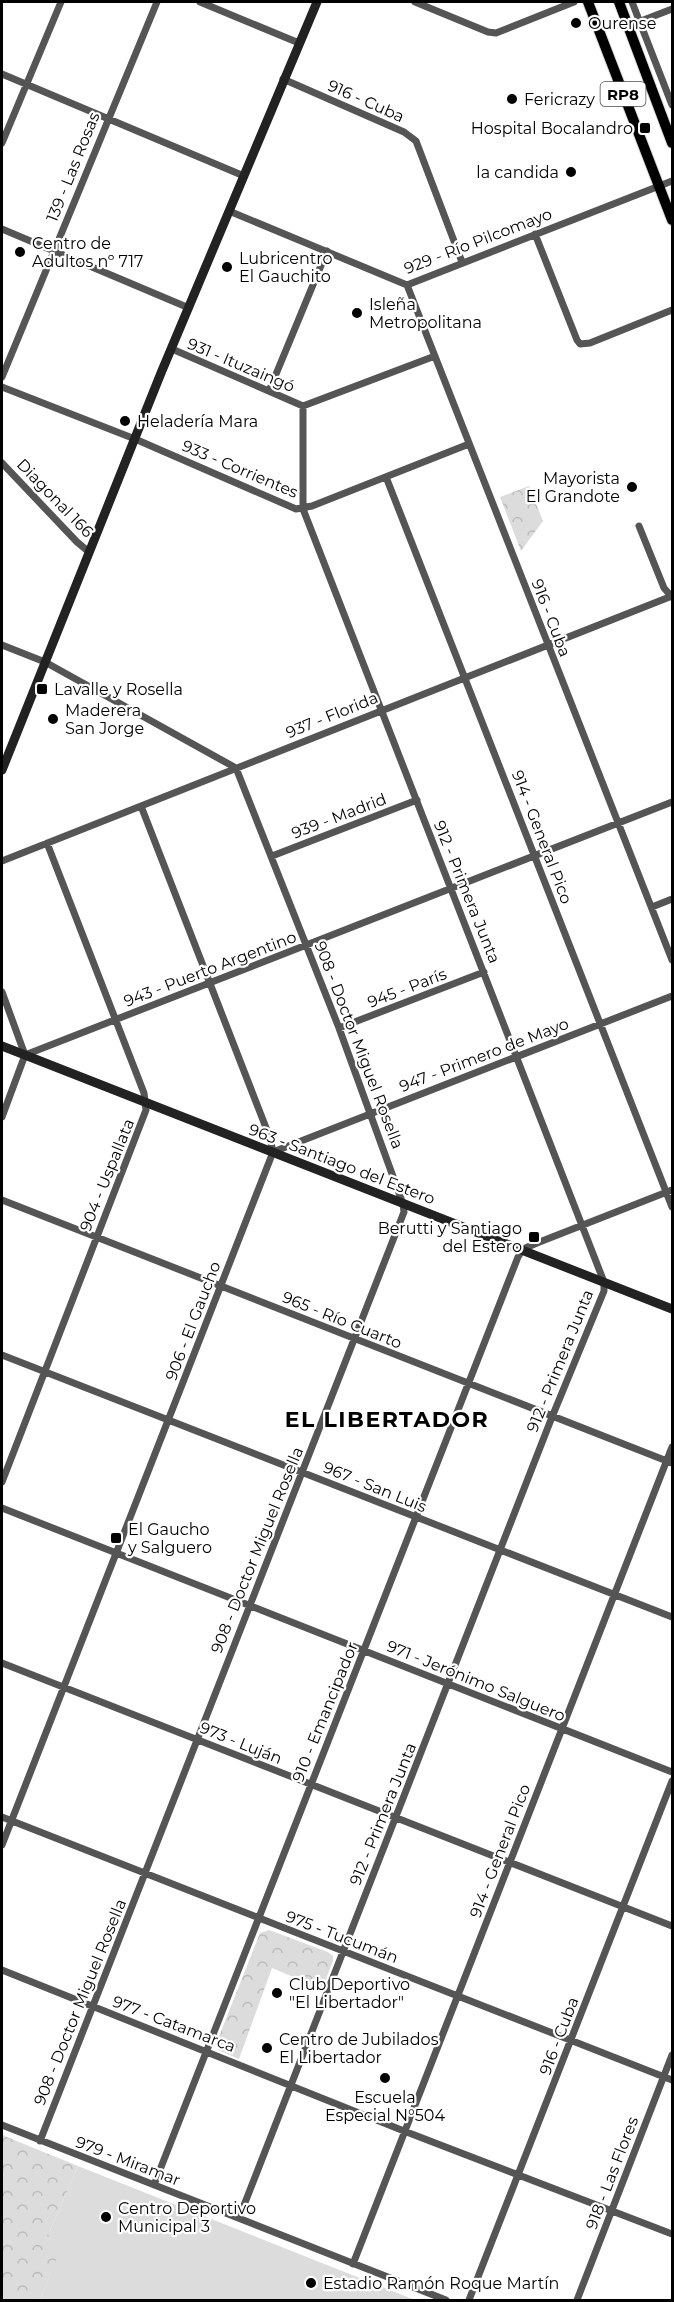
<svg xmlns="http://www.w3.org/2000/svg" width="674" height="2302" font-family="Montserrat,sans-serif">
	<defs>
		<pattern id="park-crowns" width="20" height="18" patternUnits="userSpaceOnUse" patternTransform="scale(1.5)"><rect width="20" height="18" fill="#dcdcdc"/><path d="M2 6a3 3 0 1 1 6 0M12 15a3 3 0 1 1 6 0" fill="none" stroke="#bbb"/></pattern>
	</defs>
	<rect width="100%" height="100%" fill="#fff"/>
	<path fill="#dcdcdc" d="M78,2166l337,134h-375l23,-58 -15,-7z"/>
	<path fill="url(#park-crowns)" d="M529,486l14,35 -22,30 -21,-54z
		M269,1930l59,22 5,4v5l-11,28 -50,-21 -33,91 -21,-9 -2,-6 44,-111z
		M2,2135l76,31 -30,69 16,6 -24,59h-38z"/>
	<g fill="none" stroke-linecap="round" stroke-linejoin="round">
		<g stroke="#dbdbdb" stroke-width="12">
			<path id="primary" d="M588,2l84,218
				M619,2l53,141"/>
		</g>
		<path stroke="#555" stroke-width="7" d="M200,2l99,41
			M415,2l73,30 8,1 78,-31
			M632,2l40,103
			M628,26l44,-17
			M2,74l242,102
			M283,79l121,53 12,9 46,121
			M2,143l59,-141
			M229,211l178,74 265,-104
			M2,229l187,79
			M535,234l42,106 3,4 10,-1 82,-33
			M407,285l265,675
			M172,349l131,57 132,-50
			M2,377l155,-375
			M2,387l133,52 161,70 16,-3 157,-62
			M269,391l58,-140
			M2,463l75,79 12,10
			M386,477l286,730
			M639,526l25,62 8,9
			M2,645l43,17 191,106 103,260 64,176 1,8 -364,929
			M272,856l145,-56
			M2,861l670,-265
			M652,907l20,-8
			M2,992l23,63 -23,62
			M339,1028l145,-56
			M25,1055l647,-253
			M273,1152l399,-156
			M2,1200l670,263
			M2,1355l670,262
			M2,1482l144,-372 -2,-17 -97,-250
			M2,1508l670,264
			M2,1663l670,263
			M2,1817l670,263
			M2,1845l271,-693 -3,-14 -129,-332
			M2,1970l402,161 268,103
			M2,2125l444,175
			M154,2185l364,-928 5,-8 14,-6 135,-53
			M239,2218l313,-801 52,-126v-9l-301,-773v-103
			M353,2264l319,-817
			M469,2300l203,-519
			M577,2300l95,-245"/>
		<path stroke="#222" stroke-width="9" d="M2,770l159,-397 156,-371
			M2,1046l670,263"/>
		<use href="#primary" stroke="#000" stroke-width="10"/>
	</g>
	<g fill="#000" stroke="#fff" stroke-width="2">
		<circle cx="576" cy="23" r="6"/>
		<circle cx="512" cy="99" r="6"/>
		<rect x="639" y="122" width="12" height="12" rx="3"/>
		<circle cx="571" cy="172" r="6"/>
		<circle cx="20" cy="252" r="6"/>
		<circle cx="227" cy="267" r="6"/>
		<circle cx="357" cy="313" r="6"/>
		<circle cx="125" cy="421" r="6"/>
		<circle cx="632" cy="487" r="6"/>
		<rect x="36" y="683" width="12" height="12" rx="3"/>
		<circle cx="53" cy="719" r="6"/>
		<rect x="528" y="1231" width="12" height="12" rx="3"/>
		<rect x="110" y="1532" width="12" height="12" rx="3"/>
		<circle cx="277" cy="1993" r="6"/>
		<circle cx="267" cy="2048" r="6"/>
		<circle cx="385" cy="2078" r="6"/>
		<circle cx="106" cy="2217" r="6"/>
		<circle cx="311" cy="2283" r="6"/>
	</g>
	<g text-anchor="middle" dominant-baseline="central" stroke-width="4.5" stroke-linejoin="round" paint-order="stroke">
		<rect fill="#fff" stroke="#4c4c4c" stroke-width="1.5" x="600.5" y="82" width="45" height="24" rx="4.5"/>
		<g font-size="15" font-weight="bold" fill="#000">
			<text x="623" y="94">RP8</text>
		</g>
		<g font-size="16" fill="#000" stroke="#fff" text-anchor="start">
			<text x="588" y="23">Ourense</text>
			<text x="524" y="99">Fericrazy</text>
			<text x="633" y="128" text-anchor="end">Hospital Bocalandro</text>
			<text x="559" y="172" text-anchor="end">la candida</text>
			<text x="32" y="243">Centro de<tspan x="32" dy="18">Adultos nº 717</tspan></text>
			<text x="239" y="258">Lubricentro<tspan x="239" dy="18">El Gauchito</tspan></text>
			<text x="369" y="304">Isleña<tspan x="369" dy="18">Metropolitana</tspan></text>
			<text x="137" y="421">Heladería Mara</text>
			<text x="620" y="478" text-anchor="end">Mayorista<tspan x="620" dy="18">El Grandote</tspan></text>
			<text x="54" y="689">Lavalle y Rosella</text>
			<text x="65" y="710">Maderera<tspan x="65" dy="18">San Jorge</tspan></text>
			<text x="522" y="1228" text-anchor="end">Berutti y Santiago<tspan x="522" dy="18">del Estero</tspan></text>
			<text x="128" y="1529">El Gaucho<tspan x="128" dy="18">y Salguero</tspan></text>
			<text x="289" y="1984">Club Deportivo<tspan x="289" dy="18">"El Libertador"</tspan></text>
			<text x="279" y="2039">Centro de Jubilados<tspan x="279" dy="18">El Libertador</tspan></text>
			<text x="385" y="2097" text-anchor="middle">Escuela<tspan x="385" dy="18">Especial N°504</tspan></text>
			<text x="118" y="2208">Centro Deportivo<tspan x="118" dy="18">Municipal 3</tspan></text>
			<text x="323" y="2283">Estadio Ramón Roque Martín</text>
		</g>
		<g font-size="16" fill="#000" stroke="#fff">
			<text transform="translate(366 101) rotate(24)">916 - Cuba</text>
			<text transform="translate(73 167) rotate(-68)">139 - Las Rosas</text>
			<text transform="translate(478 241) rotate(-21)">929 - Río Pilcomayo</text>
			<text transform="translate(241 365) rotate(23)">931 - Ituzaingó</text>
			<text transform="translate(240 469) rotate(23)">933 - Corrientes</text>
			<text transform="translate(55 498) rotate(46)">Diagonal 166</text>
			<text transform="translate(551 618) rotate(69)">916 - Cuba</text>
			<text transform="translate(332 715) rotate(-22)">937 - Florida</text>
			<text transform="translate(339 816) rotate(-21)">939 - Madrid</text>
			<text transform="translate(542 837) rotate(69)">914 - General Pico</text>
			<text transform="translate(467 892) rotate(68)">912 - Primera Junta</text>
			<text transform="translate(210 969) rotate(-21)">943 - Puerto Argentino</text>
			<text transform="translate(407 988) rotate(-21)">945 - París</text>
			<text transform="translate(359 1045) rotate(69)">908 - Doctor Miguel Rosella</text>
			<text transform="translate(484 1055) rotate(-21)">947 - Primero de Mayo</text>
			<text transform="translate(342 1164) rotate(21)">963 - Santiago del Estero</text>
			<text transform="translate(107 1175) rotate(-68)">904 - Uspallata</text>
			<text transform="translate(342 1320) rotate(22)">965 - Río Cuarto</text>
			<text transform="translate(193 1321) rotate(-69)">906 - El Gaucho</text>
			<text transform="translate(560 1361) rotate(-68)">912 - Primera Junta</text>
			<text transform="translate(375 1487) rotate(22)">967 - San Luis</text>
			<text transform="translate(257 1550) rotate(-68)">908 - Doctor Miguel Rosella</text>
			<text transform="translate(476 1681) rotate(22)">971 - Jerónimo Salguero</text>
			<text transform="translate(325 1712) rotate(-68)">910 - Emancipador</text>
			<text transform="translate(241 1743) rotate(22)">973 - Luján</text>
			<text transform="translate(383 1814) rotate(-68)">912 - Primera Junta</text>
			<text transform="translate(500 1851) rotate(-69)">914 - General Pico</text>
			<text transform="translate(342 1937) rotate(21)">975 - Tucumán</text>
			<text transform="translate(80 2002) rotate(-68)">908 - Doctor Miguel Rosella</text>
			<text transform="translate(174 2024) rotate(21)">977 - Catamarca</text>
			<text transform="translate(559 2036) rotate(-69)">916 - Cuba</text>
			<text transform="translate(128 2161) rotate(21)">979 - Miramar</text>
			<text transform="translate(612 2173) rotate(-69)">918 - Las Flores</text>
		</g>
		<g font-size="22" font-weight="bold" letter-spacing="1.5" fill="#000" stroke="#fff">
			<text x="387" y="1419">EL LIBERTADOR</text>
		</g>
	</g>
	<rect width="674" height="2302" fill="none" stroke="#000000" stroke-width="6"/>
</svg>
